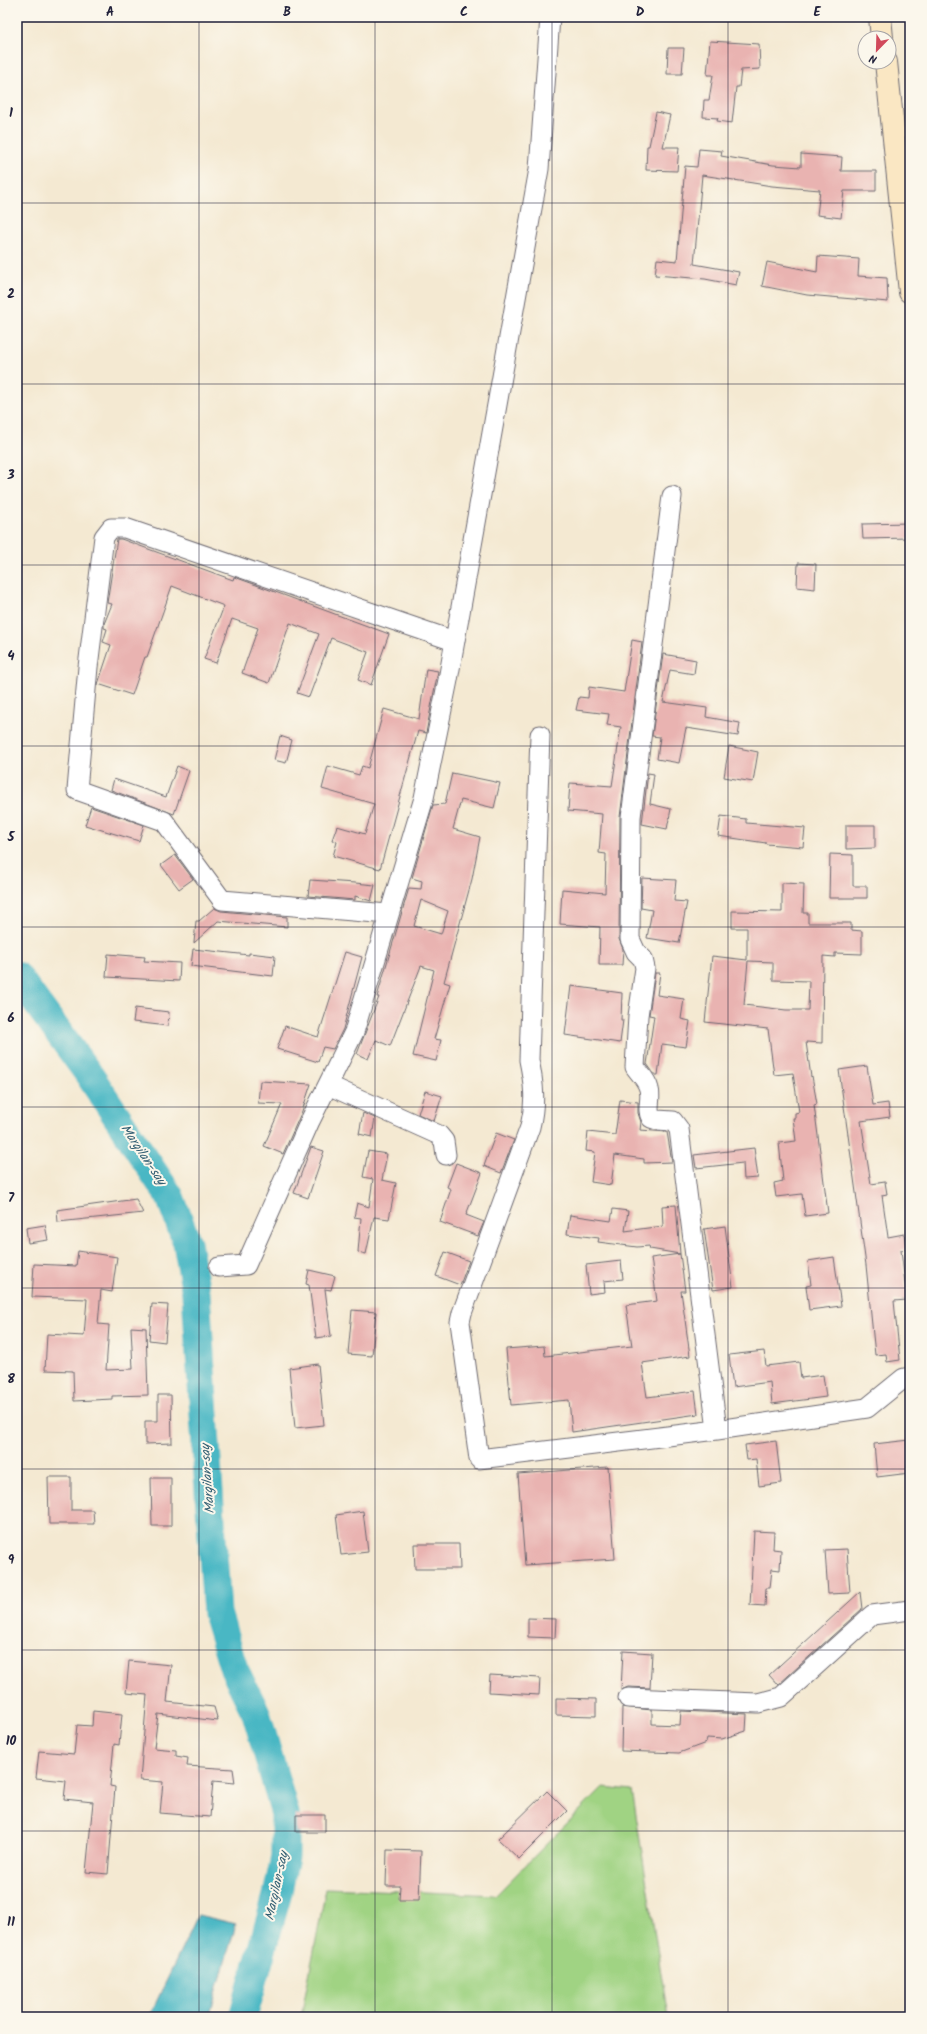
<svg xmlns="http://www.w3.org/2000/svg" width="927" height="2034" font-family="Kalam,sans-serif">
	<rect width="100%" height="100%" fill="#fbf7ec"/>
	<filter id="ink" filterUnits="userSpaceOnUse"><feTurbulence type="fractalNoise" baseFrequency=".025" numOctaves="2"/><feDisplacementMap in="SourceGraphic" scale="8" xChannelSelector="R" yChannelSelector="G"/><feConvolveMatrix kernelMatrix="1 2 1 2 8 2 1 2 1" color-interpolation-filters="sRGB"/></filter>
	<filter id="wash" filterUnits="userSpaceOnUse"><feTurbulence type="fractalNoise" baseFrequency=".012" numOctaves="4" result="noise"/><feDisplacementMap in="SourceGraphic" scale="16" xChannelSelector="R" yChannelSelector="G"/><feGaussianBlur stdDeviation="0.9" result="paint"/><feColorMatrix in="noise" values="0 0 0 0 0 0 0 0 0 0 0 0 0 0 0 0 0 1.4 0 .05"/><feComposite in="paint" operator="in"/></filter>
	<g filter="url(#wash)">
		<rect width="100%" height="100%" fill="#f4e9d2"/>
		<path fill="#a0d383" stroke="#617a5f" d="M603,1787l29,3 36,227h-367l25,-129 170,7z"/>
		<path fill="#4ab7c4" stroke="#366c80" d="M198,1915l38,9 -27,93h-60z"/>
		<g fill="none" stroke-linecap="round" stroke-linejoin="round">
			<path stroke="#4ab7c4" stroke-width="29" d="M17,976l71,97 82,124 17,46 9,50 21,320 17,56 22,44 29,101v43l-8,39 -34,121"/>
		</g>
		<g id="blocks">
			<path fill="#e9b3b1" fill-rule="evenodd" d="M710,41l49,3 1,25 -19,1 -2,17h-3l-4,36 -15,-2 1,-3 -15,-1 1,-17h5l4,-25h-6z
				M668,48h16l-2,26h-15z
				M656,112l14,3 -7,32h16l-2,24 -31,-1 1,-24h2z
				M699,149l23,2 -1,5 52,9 28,2v-13l41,3 -1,14h35v20h-32l-3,27 -24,-3 3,-25 -48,-4 -70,-11 -8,89 45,8 -3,13 -31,-6 -50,-4 2,-16 20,2 8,-95 12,1z
				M818,256l41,3 -1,17 29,2 1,24 -81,-7 -45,-9 5,-24 50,10z
				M910,523v15l-47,1 -1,-15z
				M117,539h4l112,41 1,-3 6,2 149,55 -18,51 -13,-5 10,-28 -37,-14 -22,59 -12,-4 22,-59 -29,-11 -21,60 -27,-10 16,-45 -26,-9 -16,44 -12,-4 20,-53 -52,-20 -25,71h-2l-13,38 -34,-11 13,-39 -8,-3 4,-13 -3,-1v-4l8,-20 -5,-1z
				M798,563l18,1 -1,25 -18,-2z
				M632,640l10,2 -22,175 -1,122 4,10 -1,16h-23l1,-38 -40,-3 2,-35 43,4 1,-39 -7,-1 3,-39 -34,-3 2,-28 42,3 9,-59 -14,-2 2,-11 -33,-4 3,-13 9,1 1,-11 35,5z
				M663,654l33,6 -2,14 -24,-4 -7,32 44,6 -1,9 34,6 -2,13 -52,-8 -7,35 -22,-4 3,-22 -8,-1z
				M426,669l12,2 -12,62 -8,-2 -38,138 -47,-13 4,-14 -5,-2 5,-14 28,8 9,-30 -52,-15 6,-23 31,9 3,-9 6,2 16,-59 35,10z
				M280,736l12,4 -6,23 -12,-3z
				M729,746l29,6 -5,30 -29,-5z
				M177,766l12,5 -15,43 -63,-24 3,-11 52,18z
				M452,773l48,10 -6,25 -33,-8 -8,29 27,8 -8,42 -28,103 6,2 -16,55 7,1 -5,21 -23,-5 21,-86 -13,-4 -31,80 -14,-6 -8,19 -11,-5 22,-57h-2l32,-109 12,1 1,-8 -10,-3 21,-73 12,-1zM421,900l27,11 -7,23 -27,-8z
				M648,773l6,1 -4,30 21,5 -4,20 -25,-5z
				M91,807l53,18 -5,16 -54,-16z
				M721,816l25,3v4l59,5 -2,19 -37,-3v-1l-48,-7z
				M846,825h29v23l-29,1z
				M830,854l23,1v31h14v12h-38z
				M175,855l18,24 -14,10 -18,-24z
				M642,878l34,2 -2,21 13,1 -8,41 -32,-5 5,-28 -11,-2z
				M310,880l45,3 20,2 -4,16 -16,-5v4l-47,-4z
				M782,883l22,1 -1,29h5v10h43v7l11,1v23l-27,-1v4l-12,-1 -1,87 -16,-1 5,35 1,-1 5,28 -3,1 14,108 -23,3 -3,-22 -26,3 -2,-14 9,-2 -4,-38 17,-2 -3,-23h2v-5l4,-1 -6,-39 -19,2 -6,-46 -63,-7 7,-66 35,4v-32h-15v-17l50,1zM748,961l25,1v18l36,1 -1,29h-22l-42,-5z
				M214,908l7,3 66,6v10l-69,-6 -24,22 2,-22h3z
				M193,949l56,6v-2l26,3 -2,20 -82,-10z
				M345,952l17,5 -19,72 -10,20 -10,-2 -5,15 -41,-13 8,-23 33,11z
				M108,954l37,3 -1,4 36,2 -1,18 -73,-4z
				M655,973h5l-3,22 27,4 -3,20 9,2 -4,26 -24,-3 -4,31h-3l-8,-11 7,-48 -5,-1z
				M571,986l51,7 -1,27h2l-3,23 -55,-8z
				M135,1008l34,4 -1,14 -35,-4z
				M867,1066l6,39 15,-2 2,14 -29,4 10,63 14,-2 2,12 -5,1 6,42 16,-3 2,15 -5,1 6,50 -13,1 6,59 -13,2 -1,-8 -11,1 -9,-90 -27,-195z
				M260,1081l51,3 -9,27 -19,43 -19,-8 18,-42 -24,-1z
				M425,1091l17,5 -8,25 -16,-7z
				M620,1100l18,2v11l3,9 -1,8 27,2 5,30 -28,1v-4l-29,-4 -4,30 -20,-3 4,-30 -9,-1 2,-19 27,3z
				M363,1113l12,5 -3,19 -13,-3z
				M496,1133l18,7 -13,33 -17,-7z
				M311,1147l13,4 -16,47 -14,-5z
				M754,1148l4,30 -14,1 -1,-16 -47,5 -2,-13z
				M368,1151l19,3 -5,26 14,3 -7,36 -15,-2 -8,37 -8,-2 3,-34 -7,-1 3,-14 12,4 4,-28 -10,-2z
				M456,1163l26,10 -16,42 18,7 -6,14 -38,-14 11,-33 -4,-2z
				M136,1199l7,14 -85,9 -1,-12z
				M676,1205l4,49 -30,-5 -1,-3 -12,1 -39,-5 1,-4 -32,-4 3,-19 41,6 2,-12 15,2 -3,20 38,-5 -1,-20z
				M45,1225l3,15 -20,3 -2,-15z
				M725,1226l8,61 -20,3 -9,-61z
				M78,1251l39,6 -5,35 -11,-2 -3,34 11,1 -3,45 27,-1 -2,-42 15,1 2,67 -36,1v3l-38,2 -1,-30 -28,-1 2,-36 37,2 3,-37 -55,-2 2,-33 42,2z
				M445,1252l24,9 -9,24 -24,-9z
				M680,1254l5,37h-4l9,65 -48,7 5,34 48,-6 3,23 -126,18 -3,-32 -58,5 -5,-56 38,-3 1,10 87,-10 -6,-41 31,-4 -6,-43z
				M834,1257l7,49 -32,4 -3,-24 5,-1 -3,-24z
				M621,1261l2,18 -19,2 1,11 -16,2 -3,-29z
				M309,1270l26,6 -4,14 -6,-1 6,47 -15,2 -7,-53 -3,-1z
				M152,1304l16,1 -3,37 -16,-2z
				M352,1310l24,2 -4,44 -24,-2z
				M764,1351l2,15 33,-4 2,16 22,-3 3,22 -54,7 -2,-22 -37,5 -4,-32z
				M318,1364l6,61 -29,3 -6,-60z
				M158,1395h13l1,48 -27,1v-23h13z
				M910,1440v33l-33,4 -3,-33z
				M776,1441l5,42 -22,3 -3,-27 -9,1 -2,-15z
				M608,1467l7,92 -90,6 -7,-91z
				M48,1477h23v33h22l1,14h-45z
				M151,1478h20v48h-19z
				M363,1511l5,41 -27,3 -5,-40z
				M754,1531l20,1 -1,17 8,1 -1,20 -8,-1 -2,19h-4l-1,18 -15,-1z
				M414,1544h45l1,25h-45z
				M847,1549l3,44 -22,1 -3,-44z
				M860,1592l2,17 -84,76 -9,-10z
				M528,1618l28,1 -1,19 -27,-1z
				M623,1651l29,2 -2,35 -22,-1 -7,3z
				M129,1661l42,4 -4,37 47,5 4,14 -60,-7 -4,34 22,2v6l12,2 -1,8 46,3 2,14 -22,-2 -3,36 -50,-4 3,-31 -23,-2 7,-85 -21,-2z
				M490,1675l50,3 -1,17 -50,-3z
				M556,1698l40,1v17l-40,-1z
				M622,1707l30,3v14l28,1 1,-14 66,3 -1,17 -24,8 -15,-1 -1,5 -27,10 -58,-2z
				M93,1711l29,3 -3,31 -5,-1 -4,42 5,1 -7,87 -22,-2 7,-70 -29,-3 2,-18 -30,-3 3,-27 35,3 3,-29 15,1z
				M547,1791l20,20 -48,48 -21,-20z
				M296,1815h29v17h-29z
				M387,1850l34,1 -2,49h-20l1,-14h-14z"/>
		</g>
	</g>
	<g filter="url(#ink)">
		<use href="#blocks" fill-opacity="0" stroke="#6c6870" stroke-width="1"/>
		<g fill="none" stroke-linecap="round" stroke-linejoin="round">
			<g stroke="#6c6870" stroke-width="21">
				<path id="street" d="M672,496l-41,321 -1,122 6,13 7,7 2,9 -7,48 -3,51c5,7 12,13 14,22 3,10 -3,20 2,29l6,2 16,1 6,8 38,301
					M540,735l-11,325c5,24 7,43 1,67l-68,186 -2,9 19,137 238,-29 150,-22 37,-30 6,-1
					M388,914l-166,-14 -58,-79 -87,-31 11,-123 16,-130 7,-9h14l329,113
					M328,1085l111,50 5,6 2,14
					M219,1267l27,-2 64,-144 44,-89 70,-234 24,-118 91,-511 11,-152
					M628,1698l130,5 23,-6 91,-82 38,-5"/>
			</g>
			<g stroke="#6c6870" stroke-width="24">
				<path id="secondary" d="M880,17l2,21
					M886,62l24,230"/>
			</g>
			<use href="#street" stroke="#fff" stroke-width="19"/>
			<use href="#secondary" stroke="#fae7c3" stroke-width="22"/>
		</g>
	</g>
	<path fill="none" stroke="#22223b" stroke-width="1" stroke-opacity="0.55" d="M199,17v2000M375,17v2000M552,17v2000M728,17v2000M17,203h893M17,384h893M17,565h893M17,746h893M17,927h893M17,1107h893M17,1288h893M17,1469h893M17,1650h893M17,1831h893"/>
	<g text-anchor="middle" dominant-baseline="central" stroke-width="4" stroke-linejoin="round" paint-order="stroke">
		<g font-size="13" font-style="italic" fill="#325e72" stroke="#fbf7ec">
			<text transform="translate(143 1155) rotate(56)">Margilan-say</text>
			<text transform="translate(208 1479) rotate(-94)">Margilan-say</text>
			<text transform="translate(277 1886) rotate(-78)">Margilan-say</text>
		</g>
	</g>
	<rect width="927" height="2034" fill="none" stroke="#fbf7ec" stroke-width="44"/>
	<g transform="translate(877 50) rotate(203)"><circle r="19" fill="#fbf7ec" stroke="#a4a2a5"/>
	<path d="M0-3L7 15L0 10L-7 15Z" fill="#d1495b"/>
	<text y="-6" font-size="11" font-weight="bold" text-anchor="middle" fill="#22223b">N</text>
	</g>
	<rect x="22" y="22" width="883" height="1990" fill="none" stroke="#22223b" stroke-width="1.5"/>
	<g font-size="13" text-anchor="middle" font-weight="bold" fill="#22223b">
		<text x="110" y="16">A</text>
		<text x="287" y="16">B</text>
		<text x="464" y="16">C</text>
		<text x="640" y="16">D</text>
		<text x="817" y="16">E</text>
		<text x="11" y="117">1</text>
		<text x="11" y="298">2</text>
		<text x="11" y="479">3</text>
		<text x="11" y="660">4</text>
		<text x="11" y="841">5</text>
		<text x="11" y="1022">6</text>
		<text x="11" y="1202">7</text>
		<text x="11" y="1383">8</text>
		<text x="11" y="1564">9</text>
		<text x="11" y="1745">10</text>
		<text x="11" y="1926">11</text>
	</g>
</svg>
